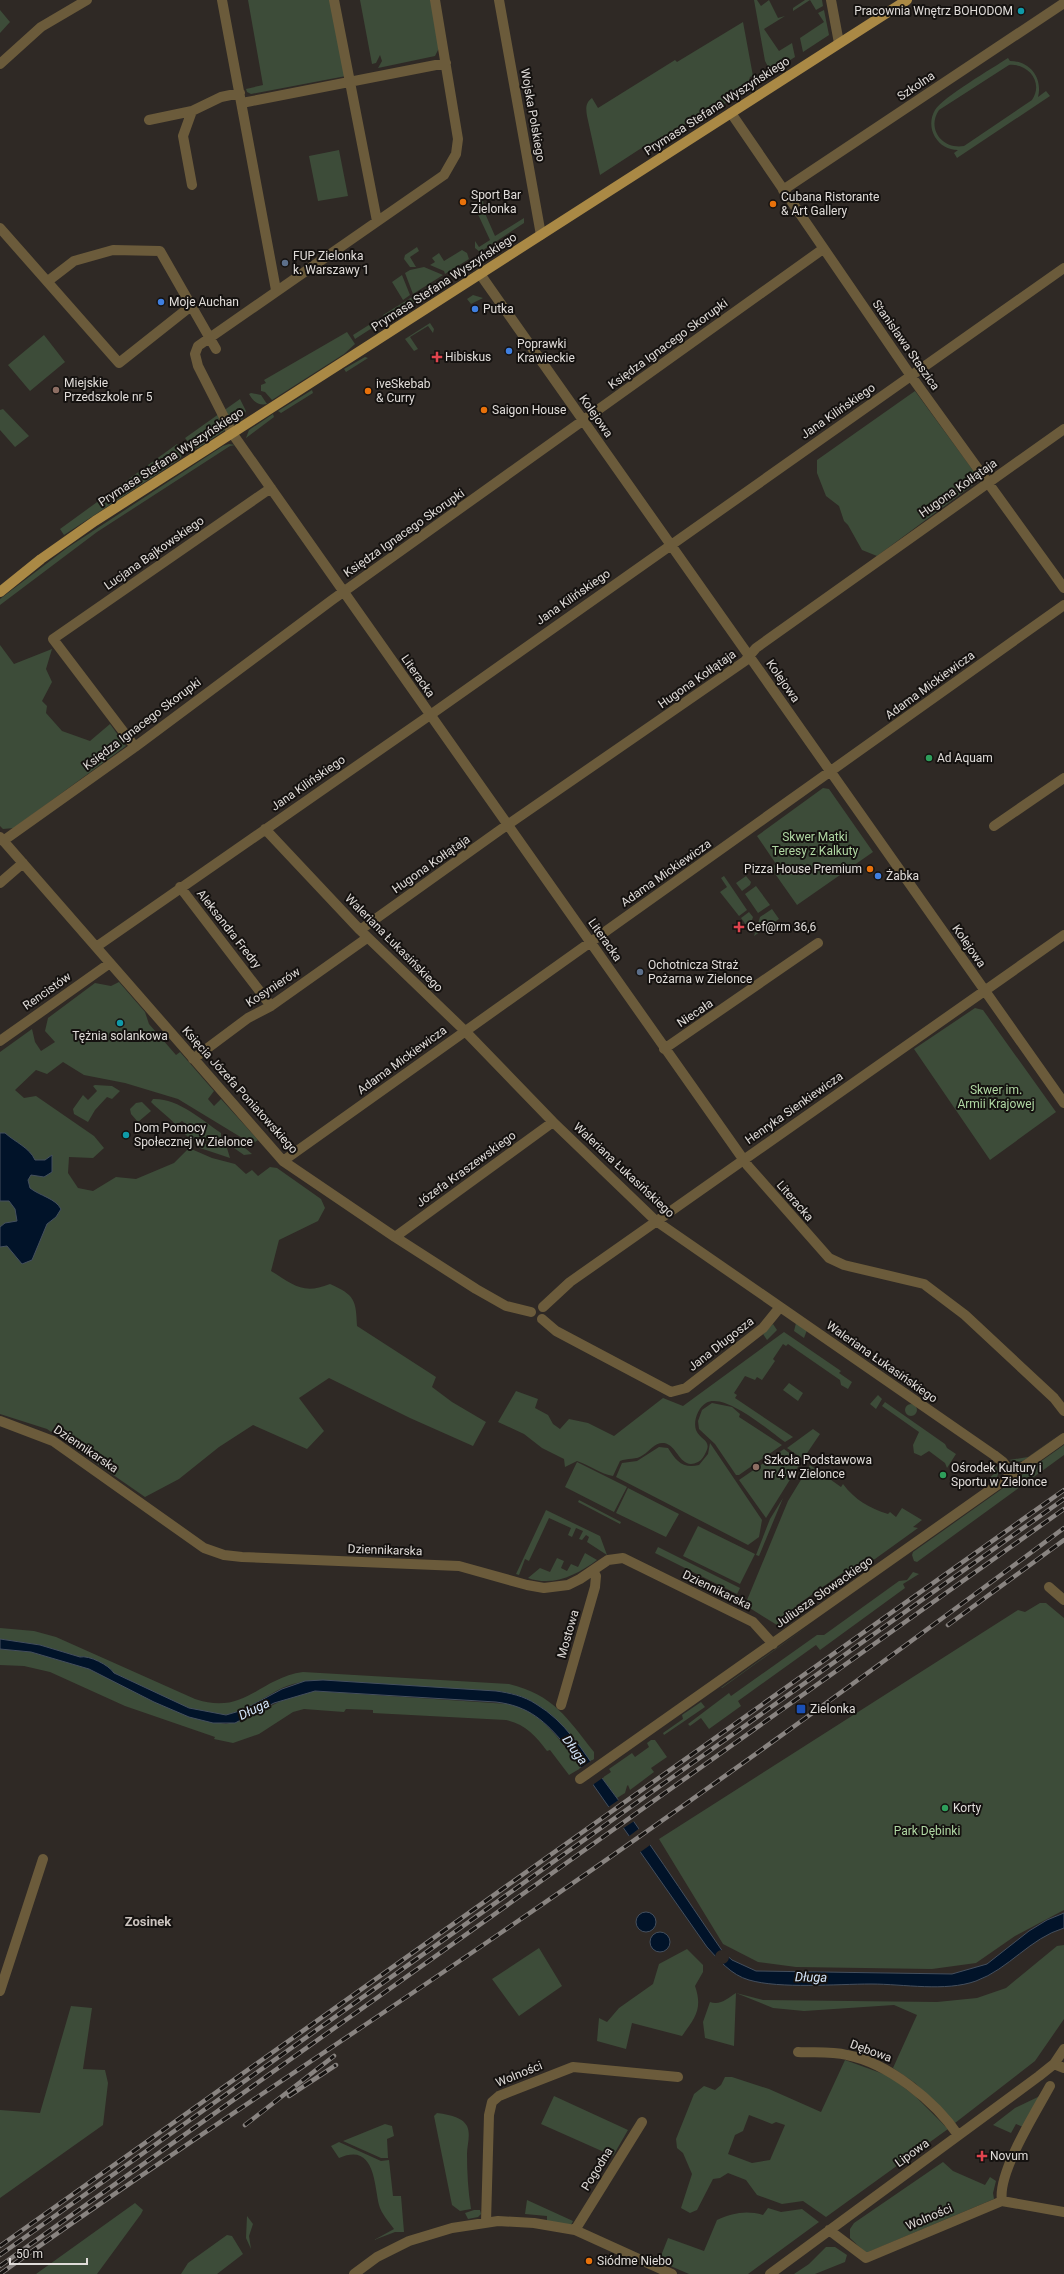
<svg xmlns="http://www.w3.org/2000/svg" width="1064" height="2274" font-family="Roboto,sans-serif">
	<rect width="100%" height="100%" fill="#2f2925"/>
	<path fill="#3d4c39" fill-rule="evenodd" d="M248,0h83l15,76 -95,18 -4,-2 -1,-3 17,-4z
		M360,0h72l8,46 -5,10 -57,12 4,-7 -2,-6 -4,8 -4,1z
		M754,0h3l4,6 8,-6 9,18 7,-2 -21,13 15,22 13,-8 3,14 -24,15 -6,-11z
		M805,0h17l1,6 -7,4 -6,-10 -17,11v-3z
		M0,10l10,12 -10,11z
		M824,10l5,25 -26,17 -3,-14 24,-16 -6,-9z
		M743,22l10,54 -3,1 -3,11 -21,15 -86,46 -40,26 -13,-59c-1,-7 -2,-13 5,-18l6,10 77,-48 2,2z
		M1008,58l2,3c20,0 33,17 28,36l8,-6 4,5 -93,62 -3,-5 4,-3c-10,0 -18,-5 -23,-13 -5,-8 -5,-19 0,-27 8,-13 58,-42 73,-52zM1009,65c19,-2 35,17 23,35l-68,46c-21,4 -38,-17 -25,-36z
		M339,150l9,46 -30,5 -9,-45z
		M483,199l1,12 11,25 29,-18v5l-44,29 -5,-4v-7l4,6 11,-7 -15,-32 6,-4 -1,-3z
		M417,247l2,4 -9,6 6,10h-6l-6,-8 1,-4z
		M462,250l5,3 2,6 -24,15 -1,-3 -14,-6 5,-3 -3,-4 7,-5 5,8z
		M424,267l19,8 -30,19 -8,-21 5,-3z
		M402,275l8,20 -7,5 -11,-18z
		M446,276l2,3 -60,43 -5,-7z
		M473,295l10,3 -12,6 -4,-5z
		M380,318l3,3 -28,18 -2,-4z
		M430,323l4,6 -1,4 -5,-7 -18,11 8,12 -4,2 -9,-12z
		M347,332l8,12 -11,10 -72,46 -7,-8 -4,-1v-6l5,-2 -2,-3z
		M44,335l21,27 -35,29 -22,-26z
		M365,357l3,1 -22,14 -2,-3z
		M312,390l1,3 -32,20 -3,-2z
		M915,391l60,82 1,6 -3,6 -96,71 -15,-6 -14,-25 -4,-4 -5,-15 -13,-10 -9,-23v-13z
		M251,393l10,2 6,9c-9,2 -14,-3 -18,-10z
		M240,399l6,12 -4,8 -44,29h-5l-8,-10z
		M3,409l26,27 -14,11 -15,-17v-20z
		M273,414l1,3 -28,21 3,-8z
		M177,444l6,9 -3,6 -116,76 -4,-6z
		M229,444l6,1 -5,1 -133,86 -97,73v-6l67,-51 156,-102z
		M0,645l14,19 38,-15 -6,20 6,13 -10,19 5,5 -1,7 16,18 28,10 20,-17 16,22 -112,82 -11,1 -3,-3z
		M823,788l6,1 44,63 -76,53 -26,-37 5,-4 -19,-28z
		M724,876l23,34 -8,6 -19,-24 7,-5 -6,-9z
		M746,876l5,6 -1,3 -8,6 -6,-8z
		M756,886l14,19 -12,8 -13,-19z
		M772,909l7,10 -25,17 6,-19z
		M749,912l4,5 -4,12 -8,-11z
		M119,982l26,30 4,12 27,31 4,-3 34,39 -6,8 6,7 7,-7 37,41 -6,4 -74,-45 -53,-16 -41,-8 -21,-13 -16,12 -11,-4 -21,20 9,8 12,-2 58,40 10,12 -11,10 -24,-1 -1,16 10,15 15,3 23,-14 20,2 38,-16 15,-15 23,10 23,6 11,10 6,-4 6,6 12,-9 7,1 44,31 4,9 -7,13 -39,19 -8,31c23,14 32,24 59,13 25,11 26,16 27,42l79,51 -4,10 20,15 34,20 -13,24 -63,-28 -81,-40 -30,20 25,33 -17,18 -54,-24 -34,22 -40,32 -34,18 -98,-68 -47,-15v-362l32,-23 3,13 6,9 14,-9 -10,-11 3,-13 47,-35 16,3z
		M975,1008l8,2 73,102 -66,48 -76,-111z
		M95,1085l17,1 8,5 -8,8 -5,-2 -12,13 -7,12 -14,-8 -1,-5 10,-14 5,5 9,-9 -4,-5z
		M153,1099c25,-1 49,21 68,34v5c-11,4 -31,4 -38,-6l7,-5 -8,-6 -6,4c-8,-9 -17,-15 -25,-23z
		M142,1102l9,9 -13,11 -7,-8 -1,-5 6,-6z
		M197,1144h24l6,4 3,10 -33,-11z
		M237,1146l8,2 7,6 -8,1 -10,-7z
		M796,1323l11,7 -3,8 -10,-7z
		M773,1324l4,6 -10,10 -4,-6z
		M784,1332l57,39 -2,2 13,9 -4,7 -7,-4 -1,-5 -52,-36 -2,2 -3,-2 -10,15 2,2 -13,19 -5,-3 -2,3 -10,-4 -11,17 3,2 -2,3 58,39 -8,5c-16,-11 -60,-50 -79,-39 -8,5 -13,18 -10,27 4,10 16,10 10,22 -2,4 -4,8 -8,10 -18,9 -20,-17 -34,-19 -9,-1 -14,8 -21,12 -6,5 -16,3 -23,6l-7,15c-12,-2 -24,-11 -36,-15l-12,6 -1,-8 -22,-11 -18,-14 -26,-12 18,-31 22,8 -3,9 13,7 5,9 7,5 9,-10 19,4 26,13 49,-38 20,8z
		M789,1383l14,10 -5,8 -15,-11z
		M878,1395l4,4 -6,10 -6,-5z
		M885,1402l60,42 2,4 9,6 -9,14 -2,-5 -16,-12 -8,5 -7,-3 -1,-8 6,-13 -37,-26z
		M712,1403l20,4 8,7 -1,3 43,28 -43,30h-3l-21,-31 -16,-15 -1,-8 4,-11z
		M905 1410a6 6 0 1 1 12 0a6 6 0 1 1-12 0Z
		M813,1429l7,5 -17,25 -16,-11z
		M1064,1431l-41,30 -7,1 -7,-2 19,-3z
		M710,1443l52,77 -3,17 -11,8 -132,-68 6,-14 15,-2 22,-14 9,1c8,13 15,21 31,17l9,-11z
		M1064,1445v10l-147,107 -3,-1 -2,-6 1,-3z
		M784,1449l17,13 -35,56 -27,-38z
		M577,1462l50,25 -13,25 -49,-25z
		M995,1462l4,10 -2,5 -6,5 -2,-4 5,-4 -4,-6z
		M810,1465l31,22 2,-3c12,16 26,24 45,30l2,-2 6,5 6,-9 20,12 -9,7 5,1 -43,31 -28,11 -50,35 -8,12 -12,8 -32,-20 43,-104z
		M628,1488l51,26 -13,23 -50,-24z
		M783,1498l-24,58 -3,-1 14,-36z
		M579,1500l42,22 -1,2 -42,-22z
		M546,1510l54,26 7,19 -20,-13 2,-5 -3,-2 -4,5 -3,-1 4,-8 -7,-3 -4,9 -4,-2 3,-7 -22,-10 -20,43 -4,-2 -6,16 -3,-1z
		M698,1526l57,28 -15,30 -57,-28z
		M658,1547l82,41 -3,6 -82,-41z
		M585,1553l12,7c-20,15 -44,27 -69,18l12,-10 10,4 7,-14 7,3 -3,7 6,3 4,-7 7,3z
		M913,1572l6,2 -16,10 2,4 -85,62 -4,-5 -78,56 3,5 -32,23 -8,-11 -11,8 -2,-2 41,-31 2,3 86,-61h7l75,-54 8,-1z
		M1040,1603h6l18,15v292l-49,26 -39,27 -44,6 -136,-2 -38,-5 -35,-18 -64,-105 359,-229 7,2z
		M815,1621l-93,67h-1z
		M0,1628l34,3 22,6 139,62c50,17 64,-21 108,-27l206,12c45,11 58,34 85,68v7l-4,3c-25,-35 -36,-50 -76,-68l-191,-14c-10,1 -20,1 -30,4 -21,6 -37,22 -57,29 -32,11 -92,-27 -122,-40 -6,-9 -24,-16 -34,-16l-40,-12 -40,-6z
		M0,1649l31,3 58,17 100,48 37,7 18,-5 39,-19 32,-9 193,13c35,7 53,38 73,64l-12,7 -19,-25 -3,1c-11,-15 -22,-27 -41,-31l-133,-7v-3l-27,-1 -2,3 -40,-3 -11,3 -34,22 -26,9 -19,-4 1,-2 -90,-31 -75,-34 -26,-6 -24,-1z
		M701,1702l4,5 -41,28 -1,-2 20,-14 -1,-4z
		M651,1740h4l12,17 -16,11 3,4 -24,18 -2,-5 -1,1 -2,7 -8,5 -15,-20 9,-6 -2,-3 23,-16 3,4 14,-10 -2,-4z
		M1064,1945v74l-29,42 -80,62 -40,-40 -22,-15 24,-53 -23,-10 -90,6 -31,-3 -37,-15 -2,53 -29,-8 -2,-16 7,-20c10,4 18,-4 26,-9l27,7 174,2 40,-4 29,-10 51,-42z
		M539,1948l23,38 -43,30 -27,-37z
		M687,1949l16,16v7l-8,14c8,23 0,32 -13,50l-50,-13 -6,26 -29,-8 2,-23 8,4 12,-14 34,-24 6,-20z
		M71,2006l21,2 -9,61 22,1 3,13 -5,42 -103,73v-88l40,3z
		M845,2060l44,16 26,20 33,33 -122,88 -23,-16 -21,3 -25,-9 -11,-15 -18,-7 -8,5 -7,1 -16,31 -7,3 -9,-5 11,-34 -9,-21 -6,-5 -1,-9 18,-45 10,-8 11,4 6,-5 4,-8h7l37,12 52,23zM749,2115l23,9 4,-2 9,3 -15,35 -18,3 -24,-9 7,-19 8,-4z
		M554,2096l74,34 -15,26 -72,-32z
		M1040,2096l-17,31 -7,-3 -5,9 -18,-8 22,-17z
		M437,2113c9,1 26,4 30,13 4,9 0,19 0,28 0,18 1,37 4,55l-11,2 -8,-6 -18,-89z
		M385,2124l7,2 2,10 -7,3 1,19h-7l-38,-17z
		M339,2142l42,19 8,-1 4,36h8l3,36h-9l-21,8 20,-11c-5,-7 -13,-16 -15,-24 -5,-21 -4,-63 -40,-47l-8,-12z
		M943,2162l10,9 32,14 5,-8 6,4 -3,12 1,6 -128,54 -16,-15v-9l4,-6z
		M527,2200l46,21 -2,4 -24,-4v-5l-22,-2z
		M135,2203l8,7 -2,4 -44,60h-61z
		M768,2208l13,4 21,-3 17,13 -71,52h-59l-30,-13 9,-23 36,13 13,-31c16,-7 29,-10 46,-5z
		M474,2210h6l1,4 -3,3 -10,2 -3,-6z
		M247,2216l6,8 -4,12 2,13 -5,-11z
		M227,2235l5,1 11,18 -26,20h-36l7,-11z
		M826,2247h9l12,8 -2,7 -30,12h-21l15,-10z"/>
	<path fill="#011329" stroke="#444f5e" d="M0,1133h5c10,9 25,15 30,27h10l7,-5v17l-8,5 -13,-2 -3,5 2,8c10,8 25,10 31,21l-5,8 -9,7 -15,36 -10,4 -15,-18 -7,1v-20l5,-4 12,-2 -2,-12 -6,-8h-9z
		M0,1639l40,6 40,12c9,-2 29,8 34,16l75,35 37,7 17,-5 39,-21 23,-8 18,-1 173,11c14,2 28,5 40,13 29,17 47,47 66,74 43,57 81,116 121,174l9,8 24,11 196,3 35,-10 42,-33 18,-11 17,-7v15c-34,10 -55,41 -88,53 -31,11 -72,3 -105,3 -34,0 -91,5 -122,-4 -18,-5 -30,-20 -42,-33l-141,-201c-21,-25 -37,-40 -70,-44l-181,-11 -41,12 -39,20h-22l-24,-6 -35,-15 -65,-33 -58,-17 -31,-3z
		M636 1922a10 10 0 1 1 20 0a10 10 0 1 1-20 0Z
		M650 1942a10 10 0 1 1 20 0a10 10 0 1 1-20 0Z"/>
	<path fill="#2f2925" d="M592,1760l12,17 -13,9 -12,-17z
		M620,1799l16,21 -14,9 -15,-21z
		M641,1827l12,16 -14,10 -11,-16z
		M715 1957a7 7 0 1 1 14 0a7 7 0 1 1-14 0Z"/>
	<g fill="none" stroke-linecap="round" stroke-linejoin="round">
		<path stroke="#6b5b3b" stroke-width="10" d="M222,0l54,290
			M334,0l43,221
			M435,0l23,139 -2,15 -12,21 -246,171 -3,8 3,12 34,67 516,733 81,92 15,7 80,19 41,31 89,83 10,13
			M499,0l42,235
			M831,0l8,43
			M0,64l41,-37 46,-27
			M242,103l204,-40
			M731,113l180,263 153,212
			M149,120l43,-9
			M192,185l-9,-49 9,-25 29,-14 19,-4
			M783,190l281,-187
			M0,228l119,135 72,-57
			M480,274l584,829
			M48,281l26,-20 39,-11 47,1 56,98
			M135,747l-82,-108 218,-151
			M994,826l70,-48
			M265,829l95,101 105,101 88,91 103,99 338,234 9,7 9,12
			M0,837l283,324 112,76 81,52 30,17 25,6
			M3,841l132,-94 197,-147 491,-351
			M0,883l23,-20
			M180,887l91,119
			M360,930l140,-100 245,-169 11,-13 308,-219
			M96,947l337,-234 631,-445
			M0,1041l110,-78
			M664,1049l154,-106
			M193,1059l55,-41 23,-12 96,-68
			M283,1161l781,-556
			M395,1237l158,-115
			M543,1307l27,-25 494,-347
			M542,1319l14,12 115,61 15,-4 77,-60 17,-21
			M0,1421l53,20 151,107 20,7 18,2 217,9 68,19 17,3 24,-3 12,-6 28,-19 15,-2 130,64 20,22
			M1049,1587l15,13
			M561,1705l34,-118 1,-11 -3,-5
			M580,1779l484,-341
			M0,1991l43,-132
			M798,2052c16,1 33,-1 49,3 41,8 88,46 111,80
			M1054,2064l10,4
			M1002,2201c-5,-28 34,-89 48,-115
			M486,2222l3,-107 3,-13 7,-6 74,-29 105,10
			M575,2230l67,-108
			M829,2230l37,28 136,-57 62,11
			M354,2274l23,-17 32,-16 43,-13 46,-7 36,2 41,7 97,44
			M770,2274l269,-198 15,-12 10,-15"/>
		<path stroke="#aa8945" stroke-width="10" d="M0,592l41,-33 54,-38 812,-521"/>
		<g stroke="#898481" stroke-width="4.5">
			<path id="rail" d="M948,1625l116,-85
				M289,2096l47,-31
				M245,2125l89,-69
				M0,2246l1064,-756
				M0,2255l1064,-756
				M0,2266l1064,-757
				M0,2274c165,-118 335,-227 502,-342 190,-130 377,-266 562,-404"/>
		</g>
		<use href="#rail" stroke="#151210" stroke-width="3" stroke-dasharray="9" stroke-linecap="butt"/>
	</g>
	<g fill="#0f9aa8" stroke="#151210" stroke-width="1.5">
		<circle cx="1021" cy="11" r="4"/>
		<circle cx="120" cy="1023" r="4"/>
		<circle cx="126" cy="1135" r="4"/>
	</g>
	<g fill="#e8710a" stroke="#151210" stroke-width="1.5">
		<circle cx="463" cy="202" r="4"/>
		<circle cx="773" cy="204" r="4"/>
		<circle cx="368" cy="391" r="4"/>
		<circle cx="484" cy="410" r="4"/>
		<circle cx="870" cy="869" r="4"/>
		<circle cx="589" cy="2261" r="4"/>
	</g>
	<g fill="#5c6f8a" stroke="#151210" stroke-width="1.5">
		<circle cx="285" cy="263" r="4"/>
		<circle cx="640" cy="972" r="4"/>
	</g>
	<g fill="#3f7fe0" stroke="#151210" stroke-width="1.5">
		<circle cx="161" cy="302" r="4"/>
		<circle cx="475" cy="309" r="4"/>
		<circle cx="509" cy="351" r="4"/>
		<circle cx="878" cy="876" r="4"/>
	</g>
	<g fill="#e0444e" stroke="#151210" stroke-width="1.5">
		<path d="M435 351h4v4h4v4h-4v4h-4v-4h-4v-4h4z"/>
		<path d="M737 921h4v4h4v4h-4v4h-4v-4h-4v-4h4z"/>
		<path d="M980 2150h4v4h4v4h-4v4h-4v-4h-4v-4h4z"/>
	</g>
	<g fill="#8d6e63" stroke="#151210" stroke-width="1.5">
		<circle cx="56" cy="390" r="4"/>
		<circle cx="756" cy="1467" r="4"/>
	</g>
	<g fill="#2e9e5b" stroke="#151210" stroke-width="1.5">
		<circle cx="929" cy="758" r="4"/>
		<circle cx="943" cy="1475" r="4"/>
		<circle cx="945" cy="1808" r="4"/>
	</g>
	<rect fill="#1a4fb4" stroke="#151210" stroke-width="1.5" x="796" y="1704" width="10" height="10" rx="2"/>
	<g text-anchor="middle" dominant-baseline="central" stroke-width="4" stroke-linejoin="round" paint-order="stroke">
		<g font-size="12" fill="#e0dcd9" stroke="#151210" text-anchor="start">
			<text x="1013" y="11" text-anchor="end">Pracownia Wnętrz BOHODOM</text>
			<text x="471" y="195">Sport Bar<tspan x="471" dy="14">Zielonka</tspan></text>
			<text x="781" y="197">Cubana Ristorante<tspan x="781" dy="14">&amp; Art Gallery</tspan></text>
			<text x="293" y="256">FUP Zielonka<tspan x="293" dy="14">k. Warszawy 1</tspan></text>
			<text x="169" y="302">Moje Auchan</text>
			<text x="483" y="309">Putka</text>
			<text x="517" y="344">Poprawki<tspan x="517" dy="14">Krawieckie</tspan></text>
			<text x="445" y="357">Hibiskus</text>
			<text x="64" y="383">Miejskie<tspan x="64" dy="14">Przedszkole nr 5</tspan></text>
			<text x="376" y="384">iveSkebab<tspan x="376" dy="14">&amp; Curry</tspan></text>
			<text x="492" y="410">Saigon House</text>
			<text x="937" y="758">Ad Aquam</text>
			<text x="862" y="869" text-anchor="end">Pizza House Premium</text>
			<text x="886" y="876">Żabka</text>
			<text x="747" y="927">Cef@rm 36,6</text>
			<text x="648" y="965">Ochotnicza Straż<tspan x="648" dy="14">Pożarna w Zielonce</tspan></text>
			<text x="120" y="1036" text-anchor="middle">Tężnia solankowa</text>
			<text x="134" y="1128">Dom Pomocy<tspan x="134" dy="14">Społecznej w Zielonce</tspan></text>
			<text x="764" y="1460">Szkoła Podstawowa<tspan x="764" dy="14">nr 4 w Zielonce</tspan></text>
			<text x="951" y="1468">Ośrodek Kultury i<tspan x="951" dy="14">Sportu w Zielonce</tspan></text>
			<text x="810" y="1709">Zielonka</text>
			<text x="953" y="1808">Korty</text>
			<text x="990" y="2156">Novum</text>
			<text x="597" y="2261">Siódme Niebo</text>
		</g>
		<g font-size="12" fill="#e0dcd9" stroke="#151210">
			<text transform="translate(916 86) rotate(-34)">Szkolna</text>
			<text transform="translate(717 106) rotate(-33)">Prymasa Stefana Wyszyńskiego</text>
			<text transform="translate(533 115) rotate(80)">Wojska Polskiego</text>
			<text transform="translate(444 282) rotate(-33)">Prymasa Stefana Wyszyńskiego</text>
			<text transform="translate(668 344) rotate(-36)">Księdza Ignacego Skorupki</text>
			<text transform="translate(906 345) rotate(55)">Stanisława Staszica</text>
			<text transform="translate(838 411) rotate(-35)">Jana Kilińskiego</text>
			<text transform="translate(596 416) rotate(55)">Kolejowa</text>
			<text transform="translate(171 457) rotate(-33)">Prymasa Stefana Wyszyńskiego</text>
			<text transform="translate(958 488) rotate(-35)">Hugona Kołłątaja</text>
			<text transform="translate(404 533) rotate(-35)">Księdza Ignacego Skorupki</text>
			<text transform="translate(154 553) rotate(-35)">Lucjana Bajkowskiego</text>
			<text transform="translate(573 597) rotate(-35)">Jana Kilińskiego</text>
			<text transform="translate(418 676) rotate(55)">Literacka</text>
			<text transform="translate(697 679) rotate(-35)">Hugona Kołłątaja</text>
			<text transform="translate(783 681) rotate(55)">Kolejowa</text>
			<text transform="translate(930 685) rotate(-36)">Adama Mickiewicza</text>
			<text transform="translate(142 724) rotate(-37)">Księdza Ignacego Skorupki</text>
			<text transform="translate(308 783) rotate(-35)">Jana Kilińskiego</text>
			<text transform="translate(431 864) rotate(-35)">Hugona Kołłątaja</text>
			<text transform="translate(666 873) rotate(-35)">Adama Mickiewicza</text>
			<text transform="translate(229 929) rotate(52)">Aleksandra Fredry</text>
			<text transform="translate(605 940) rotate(55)">Literacka</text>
			<text transform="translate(394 943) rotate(45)">Waleriana Łukasińskiego</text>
			<text transform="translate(969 946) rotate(55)">Kolejowa</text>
			<text transform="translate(273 987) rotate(-33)">Kosynierów</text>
			<text transform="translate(47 991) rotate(-35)">Rencistów</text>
			<text transform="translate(695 1013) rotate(-34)">Niecała</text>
			<text transform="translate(402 1060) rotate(-36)">Adama Mickiewicza</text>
			<text transform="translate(240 1090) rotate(48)">Księcia Józefa Poniatowskiego</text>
			<text transform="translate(794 1108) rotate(-35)">Henryka Sienkiewicza</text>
			<text transform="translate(466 1169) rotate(-36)">Józefa Kraszewskiego</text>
			<text transform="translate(624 1170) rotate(43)">Waleriana Łukasińskiego</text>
			<text transform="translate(795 1201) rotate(49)">Literacka</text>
			<text transform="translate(721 1344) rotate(-38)">Jana Długosza</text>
			<text transform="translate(882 1362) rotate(35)">Waleriana Łukasińskiego</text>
			<text transform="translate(86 1449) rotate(34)">Dziennikarska</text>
			<text transform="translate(385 1550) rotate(2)">Dziennikarska</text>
			<text transform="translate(717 1590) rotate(26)">Dziennikarska</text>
			<text transform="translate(824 1592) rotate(-35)">Juliusza Słowackiego</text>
			<text transform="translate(568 1634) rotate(-74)">Mostowa</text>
			<text transform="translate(871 2051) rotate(20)">Dębowa</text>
			<text transform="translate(519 2074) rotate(-22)">Wolności</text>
			<text transform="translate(912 2153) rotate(-36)">Lipowa</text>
			<text transform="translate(597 2169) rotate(-58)">Pogodna</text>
			<text transform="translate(929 2217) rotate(-23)">Wolności</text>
		</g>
		<g font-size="12" fill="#b0d8a3" stroke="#151210">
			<text x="815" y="837">Skwer Matki<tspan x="815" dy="14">Teresy z Kalkuty</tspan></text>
			<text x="996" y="1090">Skwer im.<tspan x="996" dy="14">Armii Krajowej</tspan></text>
			<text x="927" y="1831">Park Dębinki</text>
		</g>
		<g font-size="13" font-style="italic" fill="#d3e4f9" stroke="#151210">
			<text transform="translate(254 1709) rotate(-26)">Długa</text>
			<text transform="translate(575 1750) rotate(54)">Długa</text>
			<text transform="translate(811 1977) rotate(1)">Długa</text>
		</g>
		<g font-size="13" font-weight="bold" fill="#cbc3be" stroke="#151210">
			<text x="148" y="1921">Zosinek</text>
		</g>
	</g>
	<path d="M10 2258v6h77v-6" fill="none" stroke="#e0dcd9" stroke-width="2"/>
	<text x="16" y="2258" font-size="12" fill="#e0dcd9" stroke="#151210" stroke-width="3" paint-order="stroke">50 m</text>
</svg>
